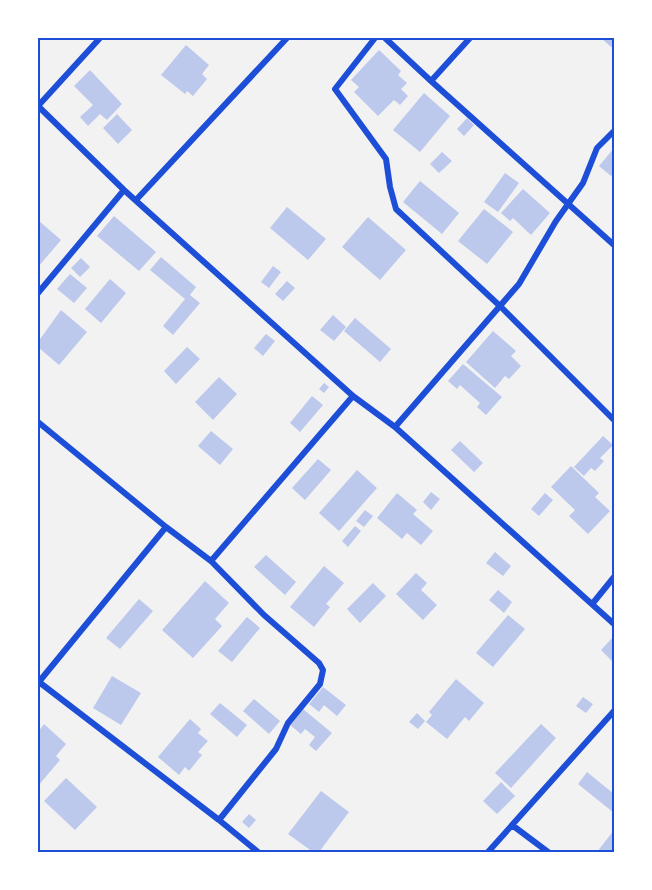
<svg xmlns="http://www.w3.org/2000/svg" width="652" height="890" font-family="Figtree,sans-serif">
	<rect width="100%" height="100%" fill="#f2f2f2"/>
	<path fill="#bdc9ec" d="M601,38h13v6l-3,3z
		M186,45l23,20 -7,9 5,5 -14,17 -6,-5 -2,3 -24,-19z
		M379,50l22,21 -3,4 9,8 -6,6 7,7 -8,9 -6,-5 -16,16 -24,-24 5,-5 -8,-7z
		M90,70l32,34 -15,16 -7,-6 -12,12 -8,-9 13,-12 -19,-19z
		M424,93l26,23 -30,36 -27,-22z
		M117,114l15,16 -14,14 -15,-16z
		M467,118l7,7 -10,11 -7,-7z
		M614,148v25l-3,3 -12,-10z
		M442,152l10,9 -13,12 -9,-9z
		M505,173l14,10 -21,29 -14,-10z
		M420,181l39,32 -17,21 -39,-32z
		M523,189l27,24 -19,22 -18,-17 -3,3 -9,-8z
		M287,207l39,32 -18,21 -38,-32z
		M484,209l29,23 -26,32 -29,-23z
		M114,216l42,36 -17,19 -42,-35z
		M368,217l38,33 -26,30 -38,-33z
		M38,220l23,20 -23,27z
		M161,257l35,30 -6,8 10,8 -27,32 -10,-9 22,-27 -35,-29z
		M81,258l9,9 -10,10 -9,-9z
		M273,266l8,6 -12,16 -8,-6z
		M70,274l17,14 -13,15 -17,-14z
		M110,279l16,14 -25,30 -16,-14z
		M287,281l8,7 -12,13 -8,-7z
		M61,310l26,22 -28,33 -21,-18v-5z
		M333,315l13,12 -12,14 -14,-11z
		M355,318l36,31 -11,13 -36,-31z
		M493,331l23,20 -5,5 10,10 -12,13 -4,-3 -10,12 -29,-26z
		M266,334l9,7 -12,15 -9,-8z
		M187,347l13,12 -24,25 -12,-13z
		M463,364l39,33 -16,18 -9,-8 3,-4 -20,-18 -3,4 -9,-8z
		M219,377l18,17 -24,26 -18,-18z
		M324,383l5,4 -5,6 -5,-4z
		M312,396l11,9 -23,27 -10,-9z
		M211,431l22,18 -13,16 -22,-19z
		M603,436l10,9 -13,13 4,3 -9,10 -4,-3 -7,8 -10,-9z
		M460,441l23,22 -9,9 -23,-22z
		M318,459l13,11 -26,30 -13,-12z
		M571,466l28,27 -4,4 15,14 -22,23 -19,-18 6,-6 -24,-23z
		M357,470l20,18 -38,43 -20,-18z
		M431,492l9,7 -9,11 -8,-8z
		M397,493l20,17 -4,4 20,17 -12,14 -14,-12 -5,6 -25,-21z
		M545,493l8,7 -14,16 -8,-7z
		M365,510l8,6 -9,11 -8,-6z
		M355,526l6,5 -13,16 -6,-6z
		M495,552l16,14 -8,10 -17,-13z
		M266,555l30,27 -11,13 -31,-28z
		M324,566l20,17 -18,21 4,3 -16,20 -24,-20z
		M416,573l11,10 -6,7 16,15 -14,15 -27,-26z
		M205,581l24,22 -14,16 7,7 -29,32 -31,-28z
		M373,583l13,13 -26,27 -13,-14z
		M498,590l14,12 -8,11 -15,-13z
		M139,599l14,12 -33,38 -14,-11z
		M508,615l17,14 -32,38 -17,-14z
		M247,617l13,11 -28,34 -14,-11z
		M613,637l1,2v24l-13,-13z
		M112,676l29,17 -20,32 -28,-17z
		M456,679l28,24 -15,18 -4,-4 -18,22 -21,-17 6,-7 -3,-3z
		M323,687l23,18 -9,11 -13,-11 -5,7 -10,-8z
		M583,697l10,7 -7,9 -10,-7z
		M254,699l26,22 -11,13 -26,-23z
		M220,703l27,22 -10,12 -27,-23z
		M303,709l29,24 -16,18 -7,-6 6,-8 -10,-8 -4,5 -12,-10z
		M417,713l8,8 -7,8 -9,-7z
		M190,719l11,10 -3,4 10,8 -10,11 4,3 -13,16 -4,-4 -6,8 -21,-18z
		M44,724l22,20 -10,12 4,4 -22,26v-54z
		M541,724l15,14 -45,50 -16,-15z
		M587,772l27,22v19l-36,-29z
		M66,778l31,29 -22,23 -31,-29z
		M501,782l14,14 -18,18 -14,-13z
		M321,791l28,21 -30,40h-6l-25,-18z
		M249,814l7,6 -7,8 -7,-6z
		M614,830v22h-17z"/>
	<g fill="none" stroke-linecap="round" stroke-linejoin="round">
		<path stroke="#1d4ed8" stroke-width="6" d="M100,38l-62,68 86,84 229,206 42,31 219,197
			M375,38l-40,51 51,70 4,28 6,22 105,98 113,113
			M385,38l46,43 183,164
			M431,81l39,-43
			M136,200l151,-162
			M38,293l86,-103
			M38,422l128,105 45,34 53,54 55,48 4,7 -3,14 -32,39 -12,26 -57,71
			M395,427l124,-143 37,-63 27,-38 14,-35 17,-17
			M211,561l142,-165
			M593,603l21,-26
			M39,682l180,138 39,32
			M38,683l128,-156
			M512,825l36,27
			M488,852l126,-141"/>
	</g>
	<rect width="652" height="890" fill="none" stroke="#ffffff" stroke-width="78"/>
	<rect x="39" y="39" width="574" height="812" fill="none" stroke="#1d4ed8" stroke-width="2"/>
</svg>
